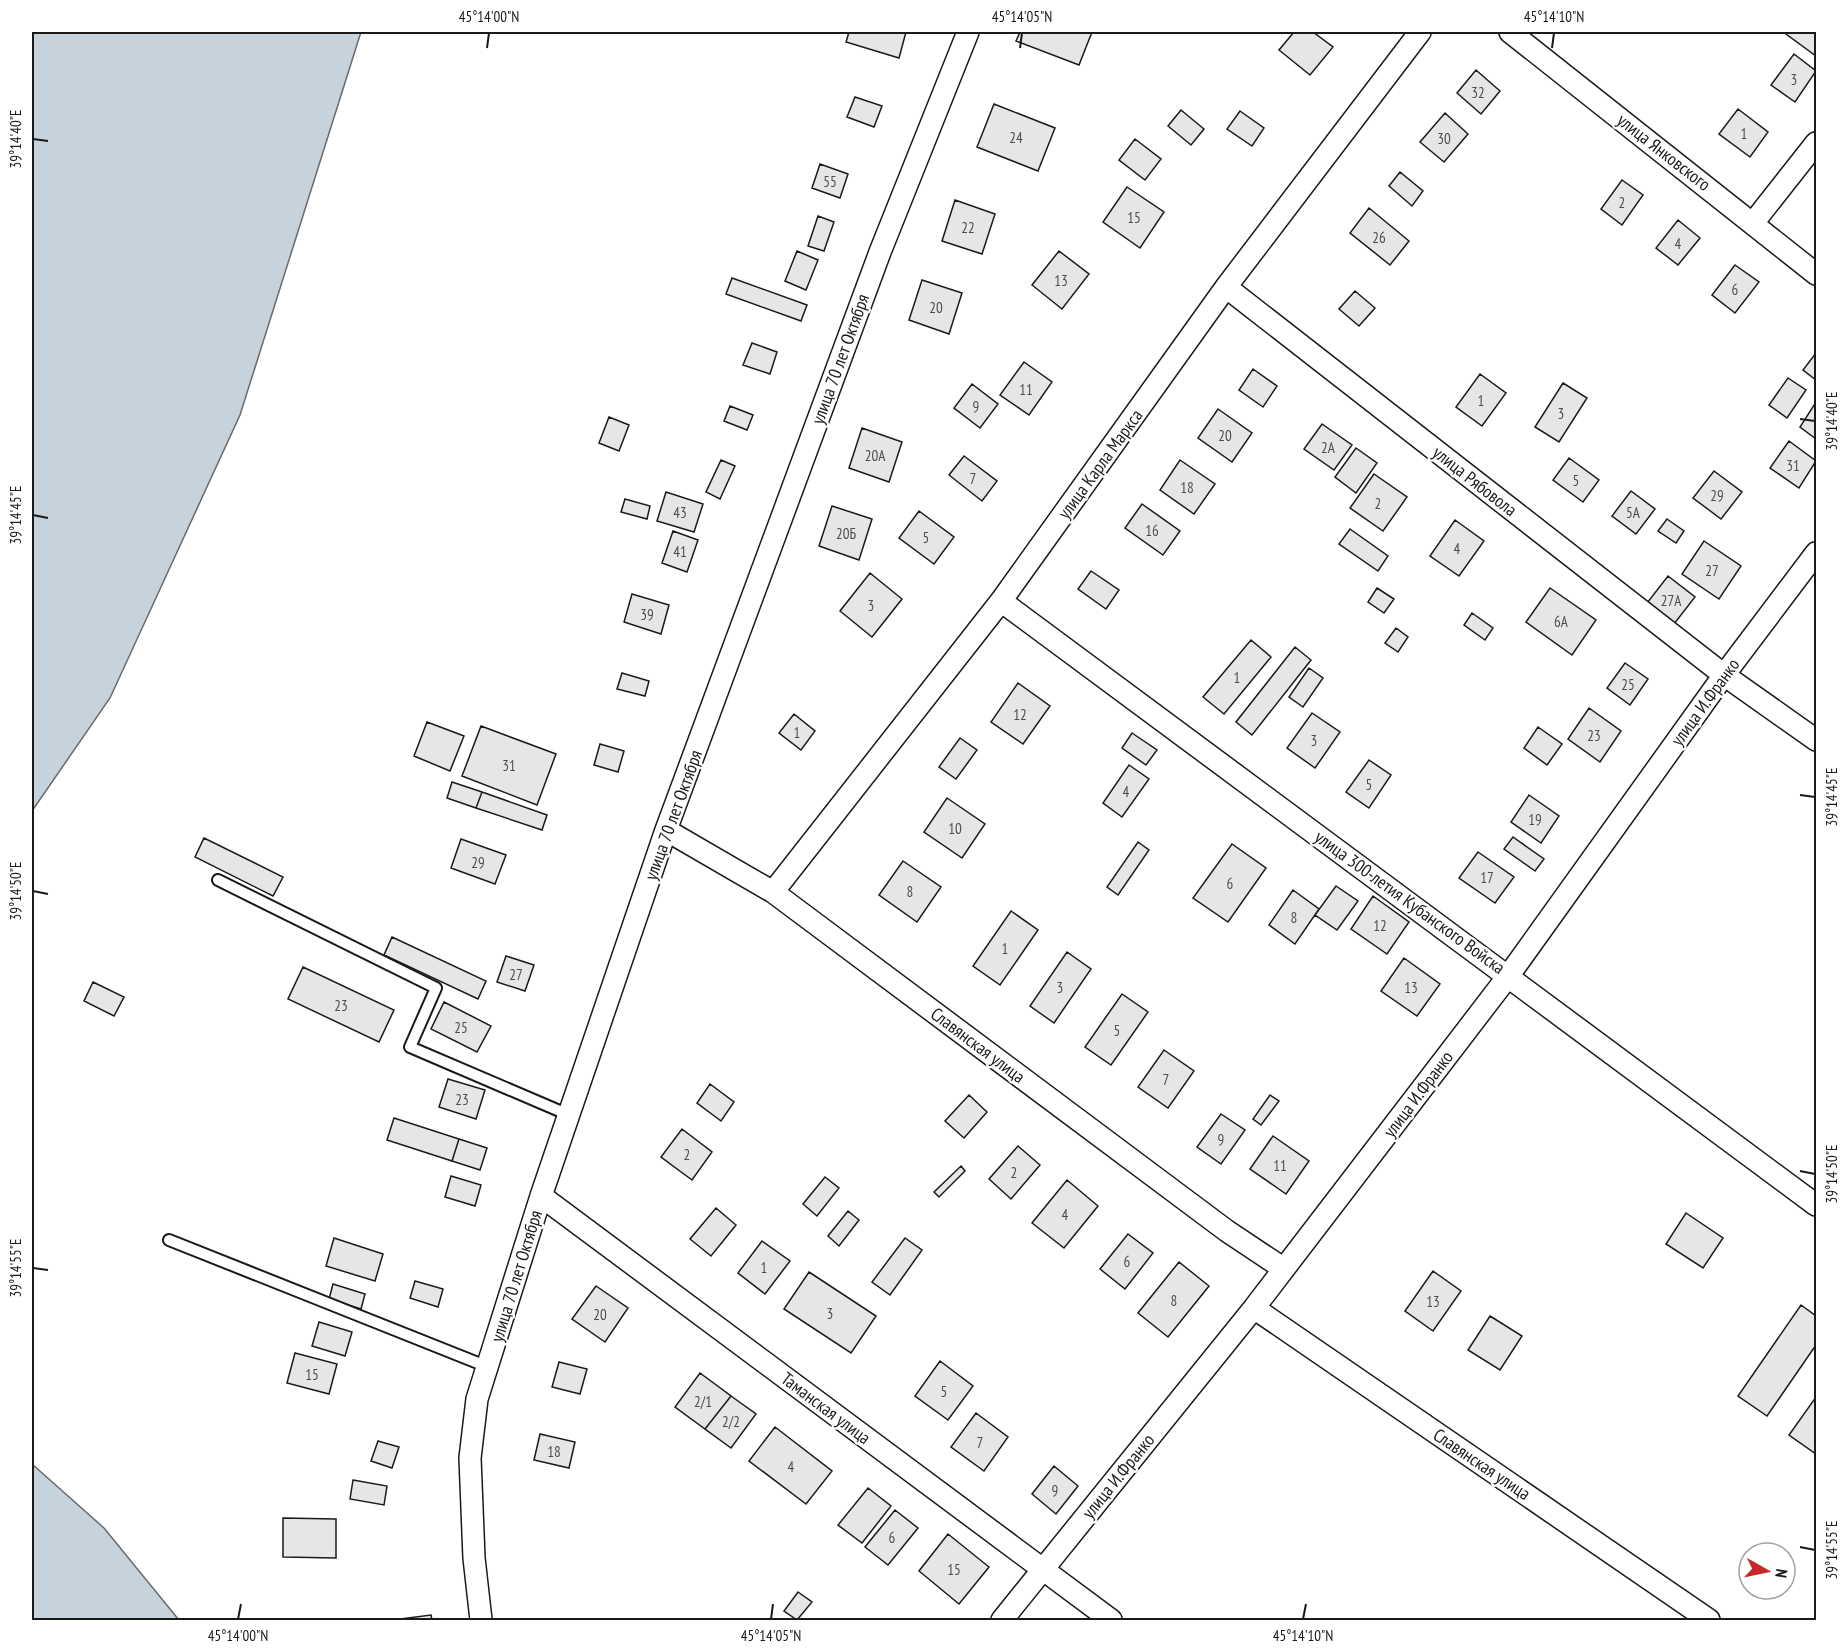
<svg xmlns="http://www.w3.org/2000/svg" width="1848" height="1652" font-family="'PT Sans Narrow',sans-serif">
	<rect width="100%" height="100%" fill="#fff"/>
	<path fill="#c6d2dc" stroke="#6a6a6a" stroke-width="1.5" d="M32,32h329l-121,383 -130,283 -78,113z
		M32,1464l72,64 75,92h-147z"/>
	<path fill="#e6e6e6" stroke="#1a1a1a" stroke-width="1.5" d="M849,32h57l-7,26 -53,-16z
		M1020,32h72l-13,33 -63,-24z
		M1294,32h19l20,15 -23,28 -31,-25z
		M1787,32h29v24l-30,-22z
		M1794,54l22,17 -21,31 -24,-17z
		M1476,70l24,21 -19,23 -24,-21z
		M855,97l27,9 -8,21 -27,-10z
		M994,104l61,24 -17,43 -61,-24z
		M1738,109l30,23 -18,25 -31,-23z
		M1181,110l23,19 -13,16 -23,-19z
		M1240,111l24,17 -12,18 -25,-17z
		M1445,113l23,21 -24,28 -24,-20z
		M1135,139l26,20 -16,21 -26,-20z
		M820,164l28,10 -8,24 -28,-10z
		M1400,172l23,19 -11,15 -23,-20z
		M1622,180l21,15 -21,30 -21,-16z
		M1127,187l37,25 -24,36 -37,-26z
		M955,200l40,14 -13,40 -40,-13z
		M1369,208l40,33 -19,24 -40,-32z
		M818,216l16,6 -10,29 -16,-5z
		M1678,220l22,18 -22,27 -22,-17z
		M797,251l21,9 -12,30 -21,-9z
		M1059,251l30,23 -27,35 -30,-24z
		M1735,265l24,17 -24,31 -23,-18z
		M732,278l75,27 -6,16 -75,-27z
		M922,280l40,13 -13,41 -40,-14z
		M1355,291l20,17 -16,18 -20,-17z
		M752,343l25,9 -7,22 -27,-9z
		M1816,353v27l-13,-10z
		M1024,362l28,20 -23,33 -29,-20z
		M1253,369l24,17 -14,21 -24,-17z
		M1480,374l26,19 -24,33 -26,-19z
		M1788,378l18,12 -19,28 -18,-13z
		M1563,383l24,15 -28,44 -24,-15z
		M972,384l26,20 -18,24 -26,-20z
		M1816,402v37l-16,-12z
		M730,406l23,9 -6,15 -23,-9z
		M1218,409l34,24 -20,29 -34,-24z
		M609,417l20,8 -10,26 -20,-8z
		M1322,424l30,21 -18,25 -30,-21z
		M862,428l40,14 -13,40 -40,-14z
		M1789,441l27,20 -17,27 -29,-20z
		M1356,448l21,15 -21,30 -21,-16z
		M964,456l33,25 -15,20 -33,-26z
		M1569,458l30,22 -16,22 -30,-22z
		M721,460l14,6 -15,33 -14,-7z
		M1180,460l35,24 -21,30 -34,-24z
		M1714,471l28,21 -21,27 -28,-21z
		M1374,474l33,23 -24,34 -33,-23z
		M1631,491l24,18 -19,25 -24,-18z
		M666,492l37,12 -9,28 -37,-11z
		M625,499l25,7 -3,13 -26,-7z
		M1142,504l38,27 -17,24 -38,-27z
		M832,506l40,13 -13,41 -40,-14z
		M919,511l35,26 -20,27 -35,-26z
		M1667,519l17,12 -8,12 -18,-12z
		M1455,520l29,21 -25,35 -29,-20z
		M1350,529l38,27 -10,15 -39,-27z
		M673,531l25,9 -11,32 -25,-9z
		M1704,541l37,25 -22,33 -37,-25z
		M1091,571l28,19 -13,19 -28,-20z
		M870,573l32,26 -30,38 -32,-26z
		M1668,576l27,21 -21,27 -27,-21z
		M1377,588l17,11 -10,14 -16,-11z
		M1550,588l46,32 -24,35 -46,-33z
		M632,594l37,11 -8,29 -37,-12z
		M1472,613l21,15 -8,12 -21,-15z
		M1396,628l12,9 -10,15 -13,-9z
		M1251,640l20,17 -47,57 -21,-17z
		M1295,647l16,13 -59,75 -16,-13z
		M1625,663l23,16 -18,26 -23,-17z
		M1309,668l14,10 -20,29 -14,-10z
		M622,673l27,8 -4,15 -28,-7z
		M1018,683l32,23 -27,38 -32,-22z
		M1589,708l32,23 -21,31 -32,-23z
		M1312,713l28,19 -25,36 -28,-20z
		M794,714l21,17 -14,19 -22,-17z
		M427,722l37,14 -14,35 -36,-15z
		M481,726l75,28 -19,51 -75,-29z
		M1538,727l24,17 -15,21 -23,-17z
		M1132,733l25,17 -11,15 -24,-17z
		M960,738l17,12 -21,29 -17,-12z
		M600,744l24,7 -6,21 -24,-7z
		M1369,760l22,15 -22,33 -23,-16z
		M1129,765l20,14 -27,38 -19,-14z
		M452,782l30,10 -6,16 -29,-10z
		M482,792l65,23 -5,15 -66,-22z
		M1529,795l30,21 -18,27 -30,-21z
		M947,798l38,26 -23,34 -38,-26z
		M1513,837l31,22 -9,12 -31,-22z
		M204,838l79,39 -10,19 -78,-39z
		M461,839l45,16 -11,29 -44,-16z
		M1138,842l11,8 -31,45 -11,-8z
		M1232,844l34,24 -38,54 -35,-24z
		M1478,852l36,25 -19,26 -36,-25z
		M903,861l38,26 -24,35 -38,-27z
		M1336,886l22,15 -21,29 -22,-15z
		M1293,890l26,19 -24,35 -26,-19z
		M1373,896l36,26 -22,32 -36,-25z
		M1011,911l27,19 -38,55 -27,-19z
		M392,937l94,44 -8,18 -94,-44z
		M1067,952l24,17 -37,54 -24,-17z
		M506,956l28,9 -9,26 -28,-9z
		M1404,958l36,26 -23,32 -36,-25z
		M303,967l91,43 -15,32 -91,-43z
		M93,982l31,15 -10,19 -30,-15z
		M1122,994l26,18 -37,53 -26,-18z
		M444,1002l47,24 -14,26 -46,-23z
		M1164,1050l30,21 -26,37 -30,-21z
		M448,1079l37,11 -9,29 -37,-12z
		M710,1084l24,18 -13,19 -24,-18z
		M969,1095l18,17 -23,26 -19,-17z
		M1270,1095l9,6 -18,24 -8,-6z
		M1221,1114l24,16 -24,34 -24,-17z
		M394,1118l65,21 -7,22 -65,-21z
		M682,1129l30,23 -20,28 -31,-23z
		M1273,1136l36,25 -23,33 -36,-25z
		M459,1139l28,9 -7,22 -28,-9z
		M1018,1146l22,19 -29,34 -22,-20z
		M961,1166l4,5 -26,26 -5,-5z
		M451,1176l30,9 -6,21 -30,-9z
		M825,1177l14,11 -22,28 -14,-12z
		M1067,1180l31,26 -34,42 -32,-25z
		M716,1208l20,17 -25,31 -21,-17z
		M848,1211l11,9 -20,26 -11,-10z
		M1686,1213l37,25 -20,30 -37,-24z
		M1128,1234l25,19 -28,36 -25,-20z
		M334,1238l49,16 -8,27 -49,-15z
		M905,1238l17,12 -32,45 -18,-13z
		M762,1241l28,20 -25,33 -27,-21z
		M1179,1262l30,24 -41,51 -30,-24z
		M1433,1271l28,20 -28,40 -28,-20z
		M809,1272l67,44 -25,37 -67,-44z
		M415,1281l28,8 -5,18 -28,-9z
		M333,1284l32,10 -4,15 -32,-10z
		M596,1286l32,22 -23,34 -33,-23z
		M1801,1305l15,11v29l-49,71 -29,-20z
		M1490,1316l32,20 -22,34 -32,-20z
		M319,1322l33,10 -7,24 -33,-10z
		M295,1353l42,11 -8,30 -42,-11z
		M940,1361l33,25 -25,34 -33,-24z
		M559,1362l28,7 -7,25 -28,-7z
		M700,1373l31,23 -26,33 -30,-22z
		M731,1396l25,18 -25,34 -26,-19z
		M1816,1397v57l-27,-19z
		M976,1413l32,24 -24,34 -33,-24z
		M775,1427l57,44 -26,33 -57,-43z
		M540,1434l35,8 -6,26 -35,-8z
		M378,1441l21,6 -7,21 -21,-7z
		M1054,1466l24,20 -22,28 -24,-20z
		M353,1480l34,6 -3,19 -34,-6z
		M868,1488l23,18 -29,37 -24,-18z
		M895,1510l23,18 -30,37 -23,-18z
		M283,1518l53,1v39l-53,-1z
		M948,1534l41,33 -30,37 -40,-33z
		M798,1592l14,10 -15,18 -13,-9z
		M431,1615l1,5h-40z"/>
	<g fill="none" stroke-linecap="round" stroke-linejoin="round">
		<g stroke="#1a1a1a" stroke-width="14">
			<path id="lane" d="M218,880l218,108 -26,59 159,68
				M169,1240l319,127"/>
		</g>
		<g stroke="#1a1a1a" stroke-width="24">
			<path id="street" d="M1510,32l306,242
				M1753,223l63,-80
				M1226,287l498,388 92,65
				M1001,601l815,604
				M666,830l107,62 454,339 57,38
				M773,892l228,-291 225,-314 194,-255
				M541,1196l570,424
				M1254,1308l455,312
				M481,1620l-7,-62 -4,-100 7,-59 64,-203 125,-366 214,-578 88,-220
				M1002,1620l252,-312 255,-333 215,-300 92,-122"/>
		</g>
		<use href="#lane" stroke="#fff" stroke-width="10"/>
		<use href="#street" stroke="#fff" stroke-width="21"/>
	</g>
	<path fill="none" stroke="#1a1a1a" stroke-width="2" d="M487,48l2,-15M1020,48l2,-15M1552,48l2,-15M33,139l15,2M1800,419l15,2M33,515l15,3M1800,795l15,2M33,891l15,3M1800,1171l15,3M33,1268l15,2M1800,1547l15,3M238,1619l3,-15M771,1619l2,-15M1303,1619l3,-15"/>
	<g text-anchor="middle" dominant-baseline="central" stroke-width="4.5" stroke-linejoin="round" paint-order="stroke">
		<g font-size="15" fill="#4d4d4d">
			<text x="1794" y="79">3</text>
			<text x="1478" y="92">32</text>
			<text x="1744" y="133">1</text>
			<text x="1016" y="137">24</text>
			<text x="1444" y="138">30</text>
			<text x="830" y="181">55</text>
			<text x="1622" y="202">2</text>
			<text x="1134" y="217">15</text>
			<text x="968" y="227">22</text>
			<text x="1379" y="237">26</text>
			<text x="1678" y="243">4</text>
			<text x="1061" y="280">13</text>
			<text x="1735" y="289">6</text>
			<text x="936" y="307">20</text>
			<text x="1026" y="389">11</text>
			<text x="1481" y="400">1</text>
			<text x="976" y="406">9</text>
			<text x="1561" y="413">3</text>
			<text x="1225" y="435">20</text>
			<text x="1328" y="447">2А</text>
			<text x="875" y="455">20А</text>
			<text x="1793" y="465">31</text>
			<text x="973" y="478">7</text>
			<text x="1576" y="480">5</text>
			<text x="1187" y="487">18</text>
			<text x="1717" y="495">29</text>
			<text x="1378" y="503">2</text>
			<text x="680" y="512">43</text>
			<text x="1633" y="512">5А</text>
			<text x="1152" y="530">16</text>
			<text x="846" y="533">20Б</text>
			<text x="926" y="537">5</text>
			<text x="1457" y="548">4</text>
			<text x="680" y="551">41</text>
			<text x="1712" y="570">27</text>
			<text x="1671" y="600">27А</text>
			<text x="871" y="605">3</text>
			<text x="647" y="614">39</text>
			<text x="1561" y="621">6А</text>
			<text x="1237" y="677">1</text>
			<text x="1628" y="684">25</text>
			<text x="1020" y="714">12</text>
			<text x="797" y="732">1</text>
			<text x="1594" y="735">23</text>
			<text x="1314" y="740">3</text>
			<text x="509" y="765">31</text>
			<text x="1369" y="784">5</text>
			<text x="1126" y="791">4</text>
			<text x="1535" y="819">19</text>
			<text x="955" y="828">10</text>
			<text x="478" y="862">29</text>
			<text x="1487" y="877">17</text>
			<text x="1230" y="883">6</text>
			<text x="910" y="891">8</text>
			<text x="1294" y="917">8</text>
			<text x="1380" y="925">12</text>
			<text x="1005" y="948">1</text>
			<text x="516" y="974">27</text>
			<text x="1060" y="987">3</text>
			<text x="1411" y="987">13</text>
			<text x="341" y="1005">23</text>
			<text x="461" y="1027">25</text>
			<text x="1117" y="1030">5</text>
			<text x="1166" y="1079">7</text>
			<text x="462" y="1099">23</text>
			<text x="1221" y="1139">9</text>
			<text x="687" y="1154">2</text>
			<text x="1280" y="1165">11</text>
			<text x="1014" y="1172">2</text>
			<text x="1065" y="1214">4</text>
			<text x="1127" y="1261">6</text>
			<text x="764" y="1267">1</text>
			<text x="1174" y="1300">8</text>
			<text x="1433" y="1301">13</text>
			<text x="830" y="1313">3</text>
			<text x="600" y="1314">20</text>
			<text x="312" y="1374">15</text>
			<text x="944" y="1391">5</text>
			<text x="703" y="1401">2/1</text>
			<text x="731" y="1421">2/2</text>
			<text x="980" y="1442">7</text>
			<text x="554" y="1451">18</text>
			<text x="791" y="1466">4</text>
			<text x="1055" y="1490">9</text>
			<text x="892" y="1537">6</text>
			<text x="954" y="1569">15</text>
		</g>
		<g font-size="18" fill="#1a1a1a" stroke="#fff">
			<text transform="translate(1664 152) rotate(38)">улица Янковского</text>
			<text transform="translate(840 359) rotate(-70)">улица 70 лет Октября</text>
			<text transform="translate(1100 464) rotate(-54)">улица Карла Маркса</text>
			<text transform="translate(1475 481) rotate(38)">улица Рябовола</text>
			<text transform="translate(1705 702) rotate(-54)">улица И.Франко</text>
			<text transform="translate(673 815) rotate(-70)">улица 70 лет Октября</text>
			<text transform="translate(1410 902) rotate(36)">улица 300-летия Кубанского Войска</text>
			<text transform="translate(978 1045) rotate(37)">Славянская улица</text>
			<text transform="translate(1418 1094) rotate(-53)">улица И.Франко</text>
			<text transform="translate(516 1276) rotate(-73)">улица 70 лет Октября</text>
			<text transform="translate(826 1408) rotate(37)">Таманская улица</text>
			<text transform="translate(1482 1464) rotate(34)">Славянская улица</text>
			<text transform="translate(1118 1476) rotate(-51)">улица И.Франко</text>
		</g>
	</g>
	<rect width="1848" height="1652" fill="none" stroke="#ffffff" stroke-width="66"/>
	<g transform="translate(1767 1571) rotate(99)"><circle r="28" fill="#ffffff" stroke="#a3a3a3" stroke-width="1.5"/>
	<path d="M0-4.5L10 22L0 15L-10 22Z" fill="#c62828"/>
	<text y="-9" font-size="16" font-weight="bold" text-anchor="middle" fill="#1a1a1a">N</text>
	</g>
	<rect x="33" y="33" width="1782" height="1586" fill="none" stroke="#1a1a1a" stroke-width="2"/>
	<g font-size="15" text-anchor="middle" fill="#1a1a1a">
		<text x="489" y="22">45°14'00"N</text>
		<text x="1022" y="22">45°14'05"N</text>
		<text x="1554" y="22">45°14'10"N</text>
		<text transform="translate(16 139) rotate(-90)" y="5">39°14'40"E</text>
		<text transform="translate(1832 421) rotate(-90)" y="5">39°14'40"E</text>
		<text transform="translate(16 515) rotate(-90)" y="5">39°14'45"E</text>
		<text transform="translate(1832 797) rotate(-90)" y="5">39°14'45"E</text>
		<text transform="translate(16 891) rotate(-90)" y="5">39°14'50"E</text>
		<text transform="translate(1832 1174) rotate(-90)" y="5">39°14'50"E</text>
		<text transform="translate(16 1268) rotate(-90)" y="5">39°14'55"E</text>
		<text transform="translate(1832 1550) rotate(-90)" y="5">39°14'55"E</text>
		<text x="238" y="1641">45°14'00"N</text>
		<text x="771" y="1641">45°14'05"N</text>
		<text x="1303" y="1641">45°14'10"N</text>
	</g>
</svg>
